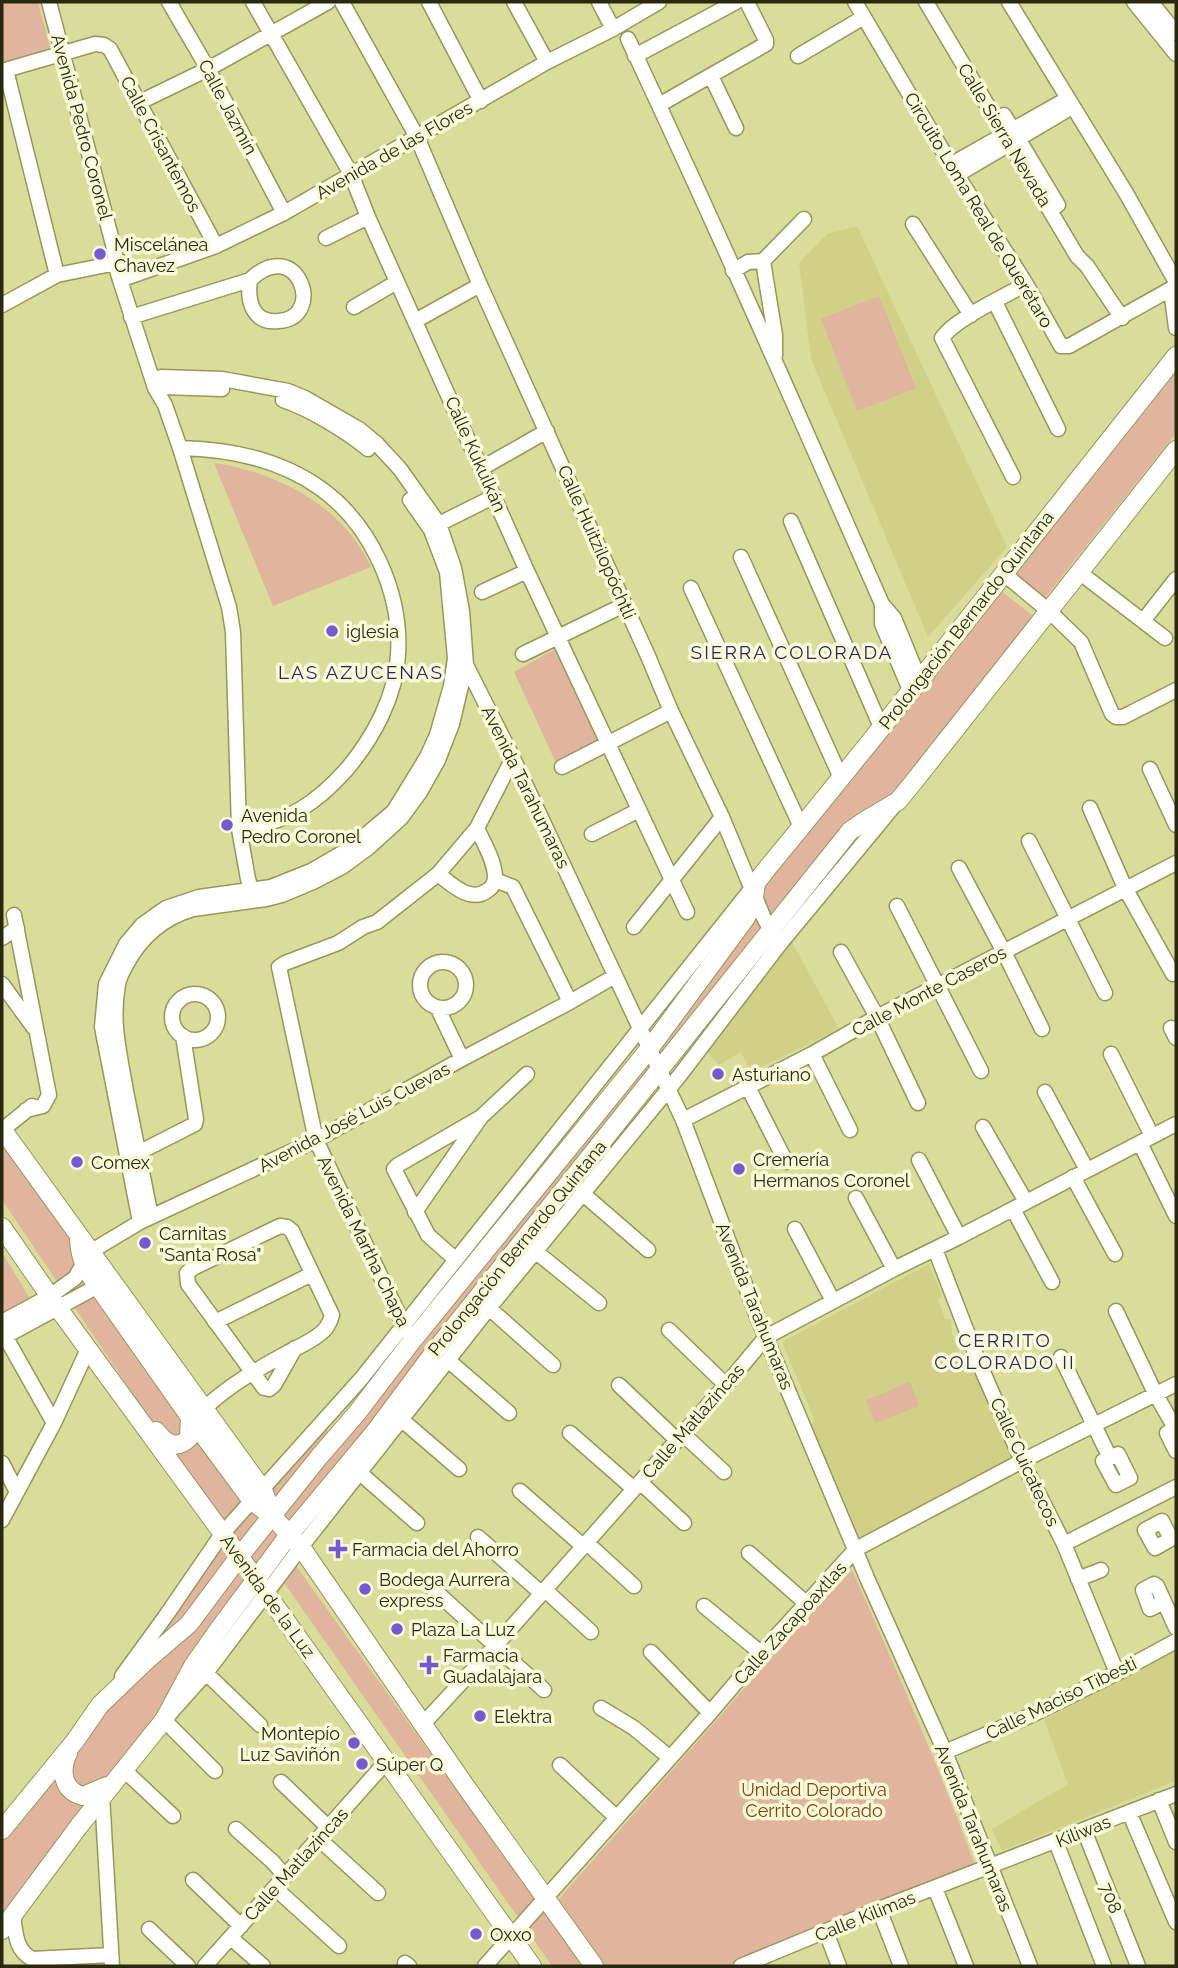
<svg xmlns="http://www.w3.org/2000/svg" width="1178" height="1968" font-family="Raleway,sans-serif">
	<rect width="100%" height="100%" fill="#dadc99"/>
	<path fill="#d0d187" d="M857,226l150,321 -79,90 -117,-278 -12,-96 28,-29z
		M791,940l48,89 -88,43 -10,-20 -22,13 -12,-13z
		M929,1264l13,32 -4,4 7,19h6l1,15 8,20 5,10 7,-3 40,99 -154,80 -49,-115 6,-4 -33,-79z
		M1176,1648v133l-174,70 -10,-22 76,-45 -24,-64z"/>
	<path fill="#e0b49d" d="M2,2h36l13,49 -49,12z
		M879,296l37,92 -59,23 -36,-92z
		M1176,372v61l-133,167 -30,-24z
		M214,463c54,8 111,34 143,80 6,8 10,16 14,24l-98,39z
		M1000,590l33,26 -136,173 -11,11 -605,745 302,421h-31l-267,-382 -249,292 -34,46v-81l22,-27 198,-288 -220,-326v-63l71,100 5,36 164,232 85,-76 4,11 38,-39 392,-512z
		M559,647l44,95 -45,25 -44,-95z
		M2,1252l28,47 -28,15z
		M910,1382l9,24 -44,17 -9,-23z
		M852,1570c44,98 87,197 124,298l-241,98h-132l-46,-65 231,-262z"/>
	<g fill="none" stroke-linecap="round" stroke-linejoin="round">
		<g stroke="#979858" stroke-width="17">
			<path id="minor" d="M49,2l66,250v11l5,17 35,108 10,17 15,43 49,159 4,25 6,197 9,50 6,20
				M169,2l39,67 76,144
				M253,2l98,172 17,43 159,354 160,341
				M342,2l75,135 63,148 168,371 23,55 51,106 41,99 12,22
				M429,2l52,99
				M514,2l33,60
				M599,2l14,27
				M855,2l102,173 69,109 35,62h8l107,-60
				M926,2l151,254 10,10 35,52
				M1009,2l117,191 50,89
				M1134,2l42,52
				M1151,2l25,31
				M628,39c88,187 171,376 254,565l12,14 25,61
				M635,56l101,-54
				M798,56l66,-39
				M6,70l51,205
				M2,71l93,-27 9,1 6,4 106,197
				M711,76l25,52
				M138,103l70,-34 120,-67
				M659,105l107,-61v-4l-19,-38
				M1004,115l54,90
				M950,165l117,-66
				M957,175l115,-68
				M913,224l58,91
				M326,238l42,-21
				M763,261l12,74v21
				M733,271l15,-9 15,-1 41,-42
				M120,280l96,-34 68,-33 263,-151 66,-33 46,-27
				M1171,289l5,39
				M995,302l63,127
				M2,305l55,-30 64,-13
				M354,307l43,-25
				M131,317l119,-37c47,-46 77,37 29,41 -27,3 -32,-21 -29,-41
				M415,321l65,-36
				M155,388l8,-1 59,2
				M283,400c27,9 63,31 85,49
				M180,448c49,1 99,11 140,40 51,36 82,105 78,167 -2,41 -25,83 -51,114 -31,35 -60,54 -108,60
				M482,468l65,-37
				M1013,477l-71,-139c13,-19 63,-42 84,-54
				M791,521l90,206
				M439,524l56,-28
				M741,557l100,221
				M1079,572l86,66
				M1003,573l47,39 31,30 31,72 4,3h7l53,-27
				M691,588l110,239
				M482,592l45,-21
				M882,604v20l28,66
				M1143,621l33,-42
				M523,654l101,-49
				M455,658l11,7 47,93 170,362 75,199 109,259 78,174 85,214
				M562,767l109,-56
				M1150,769l26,56
				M1090,808l35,80 48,86
				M592,834l47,-24
				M1029,841l76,152
				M959,868l45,84 38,77
				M438,874c13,10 33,30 50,16 5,-3 7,-9 7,-14 -1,-17 -12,-34 -18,-48
				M495,880l18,7 57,115
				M897,906l84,165
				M14,915l35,180 -6,11 -17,4
				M634,927l88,-110
				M2,938l15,-10
				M841,952l36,65 41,86
				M420 985a23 23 0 1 1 46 0a23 23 0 1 1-46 0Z
				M2,984l32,44
				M172 1017a23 23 0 1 1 46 0a23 23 0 1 1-46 0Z
				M437,1007l25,52
				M1171,1028l5,10
				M812,1054l38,76
				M1111,1054l41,82
				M748,1087l38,75
				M1045,1092l42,78
				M683,1120l129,-66 65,-37 299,-154
				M983,1127l43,75
				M2,1130l30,-24
				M1140,1143l36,73
				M132,1156l63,-32 1,-5 -13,-83
				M919,1160l40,77
				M1073,1177l42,77
				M582,1193l66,57
				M856,1198l38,71
				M1013,1209l39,73
				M415,1212l66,-95 46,-43
				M151,1217c-8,-42 -17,-84 -25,-126 -6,-35 -15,-70 -8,-106 1,-7 4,-13 8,-20 15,-28 36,-47 67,-56l73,-10 16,-4 31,-13 29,-15 26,-19 33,-30 19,-26 18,-32 14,-36 14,-59 -4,-54 -8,-43 -15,-44 -39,-55 -23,-25 -18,-15 -54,-31 -17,-7 -66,-12 -61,-2 -9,2
				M140,1222l-38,-195 4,-43 20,-40 16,-19 24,-17 33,-11 72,-10 40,-16 38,-22 45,-38 33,-54 10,-22 14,-49 4,-28 -8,-86 -16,-42 -21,-30
				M795,1229l38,72
				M935,1249l44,114 43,98 42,83 53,129
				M535,1251l64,52
				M456,1260l-28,-25 -34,-66 4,-4 83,-48
				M489,1308l64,57
				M1116,1311l39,82 20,35
				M2,1322l48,-26 25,-18 15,-26 50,-30 176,-82 146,-81 108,-57 45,-26
				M215,1322l97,-48
				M406,1330l-90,-190 -37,-173 6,-4 53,-20 25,-16 14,-5 61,-48 39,-46 36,-70
				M669,1330l57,55
				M5,1336l49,87
				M2,1338l96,-52
				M1061,1357l49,101
				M449,1361l60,52
				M619,1385l58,55
				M205,1408c24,-23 53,-39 82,-55 11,-6 25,-12 34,-20 6,-4 9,-11 11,-18l-40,-84 -5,-4 -7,-1 -87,42 -6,5 1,11 76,104 5,1 5,-4 21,-37
				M402,1420l57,49
				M1176,1428l-9,5 9,18
				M570,1433l64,56
				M683,1434l41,38
				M1118,1454l12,24 -14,7 -13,-24z
				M2,1463l15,29
				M360,1473l57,50
				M640,1482l44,41
				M520,1491l64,56
				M2,1520l52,-97 34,-74
				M1162,1521l9,18 -16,9 -10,-18z
				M478,1537l63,56
				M587,1543l47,43
				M1064,1544l112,-57
				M749,1553l58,51
				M1078,1579l23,-9
				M433,1589l111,101
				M544,1589l47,43
				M1164,1602l-14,7 -7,-19 11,-6 3,2 19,42
				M704,1606l57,47
				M651,1652l59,61
				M206,1673l54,52
				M122,1676l43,-59 57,-83 139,-155 395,-496
				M601,1708l33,20 35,29
				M423,1724l73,-79 230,-260 40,-48 128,-68 65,-32 217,-113
				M945,1752l89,-38 83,-41 59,-32
				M560,1765l57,53
				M123,1769l50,47
				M215,1771l-51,-51 42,-47 95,-126 188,-239 191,-233 99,-130 114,-138
				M281,1782l48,46
				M102,1795l10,171
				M1159,1800l17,42
				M1129,1812l47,110
				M236,1829l37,33 12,14
				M1084,1830l54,136
				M318,1838l60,55
				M1056,1842l48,124
				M193,1880l48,46
				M275,1888l64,58
				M935,1888l31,78
				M879,1909l22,57
				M13,1916c3,18 2,33 19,43l79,-4
				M149,1929l39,37
				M826,1932l13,34
				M231,1938l32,28
				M405,1963l4,3
				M205,1966l181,-204
				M485,1966l225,-253 51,-60 95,-104 166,-88 154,-77
				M741,1966l138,-57 297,-115"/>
		</g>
		<g stroke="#979858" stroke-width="20">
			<path id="major" d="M2,1129l261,361 10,27
				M2,1227l56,81 208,285 266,373
				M79,1237c0,14 3,25 11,38l100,142 62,84 21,16 28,30 163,237 130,182
				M156,1431c9,12 20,20 33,7l1,-21
				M68,1753c-8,17 -6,38 15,43l24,-10
				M2,1830l73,-89 25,-36 47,-45 42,-36 50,-67 80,-100 38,-44 55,-72 238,-293 95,-129 8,-15 3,-21 9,-12c140,-169 274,-343 411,-515
				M2,1930l77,-104 85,-106 29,-54 26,-37 70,-94 85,-102 64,-86 412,-516 16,-11 32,-19 14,-17 264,-334"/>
		</g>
		<use href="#minor" stroke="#fff" stroke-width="14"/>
		<use href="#major" stroke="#fff" stroke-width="18"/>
	</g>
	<g fill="#7359d3" stroke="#f9fad9" stroke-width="2.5">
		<circle cx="100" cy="254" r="7"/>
		<circle cx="332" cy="631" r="7"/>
		<circle cx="227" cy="825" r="7"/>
		<circle cx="718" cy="1074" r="7"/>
		<circle cx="77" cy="1162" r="7"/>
		<circle cx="739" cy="1169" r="7"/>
		<circle cx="145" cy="1243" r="7"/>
		<path d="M334.5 1538.5h7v7h7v7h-7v7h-7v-7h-7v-7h7z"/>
		<circle cx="365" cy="1589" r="7"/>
		<circle cx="397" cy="1629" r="7"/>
		<path d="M425.5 1654.5h7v7h7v7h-7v7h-7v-7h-7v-7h7z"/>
		<circle cx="480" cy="1716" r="7"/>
		<circle cx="354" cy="1743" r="7"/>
		<circle cx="362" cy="1764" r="7"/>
		<circle cx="476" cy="1934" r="7"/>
	</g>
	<g text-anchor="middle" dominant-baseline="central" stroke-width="7" stroke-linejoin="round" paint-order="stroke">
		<g font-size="18" fill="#29290f" stroke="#f9fad9">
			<text transform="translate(228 107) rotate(62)">Calle Jazmín</text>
			<text transform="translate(82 127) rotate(75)">Avenida Pedro Coronel</text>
			<text transform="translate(1005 135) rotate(59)">Calle Sierra Nevada</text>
			<text transform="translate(161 144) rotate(62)">Calle Crisantemos</text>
			<text transform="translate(394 150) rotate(-30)">Avenida de las Flores</text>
			<text transform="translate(979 210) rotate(59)">Circuito Loma Real de Querétaro</text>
			<text transform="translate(476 454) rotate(66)">Calle Kukulkán</text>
			<text transform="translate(597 542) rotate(66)">Calle Huitzilopóchtli</text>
			<text transform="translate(966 620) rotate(-52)">Prolongación Bernardo Quintana</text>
			<text transform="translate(526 787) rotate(64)">Avenida Tarahumaras</text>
			<text transform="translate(929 991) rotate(-28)">Calle Monte Caseros</text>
			<text transform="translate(354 1117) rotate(-28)">Avenida José Luis Cuevas</text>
			<text transform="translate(364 1241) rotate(64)">Avenida Martha Chapa</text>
			<text transform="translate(517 1248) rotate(-51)">Prolongación Bernardo Quintana</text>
			<text transform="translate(755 1306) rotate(68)">Avenida Tarahumaras</text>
			<text transform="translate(693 1421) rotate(-49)">Calle Matlazincas</text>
			<text transform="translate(1025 1462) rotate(65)">Calle Cuicatecos</text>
			<text transform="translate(268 1596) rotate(54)">Avenida de la Luz</text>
			<text transform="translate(790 1623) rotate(-48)">Calle Zacapoaxtlas</text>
			<text transform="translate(1061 1698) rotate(-26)">Calle Maciso Tibesti</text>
			<text transform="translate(974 1828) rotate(68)">Avenida Tarahumaras</text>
			<text transform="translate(1083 1831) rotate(-22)">Kiliwas</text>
			<text transform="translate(296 1864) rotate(-48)">Calle Matlazincas</text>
			<text transform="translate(1111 1898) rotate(68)">708</text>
			<text transform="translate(865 1916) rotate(-22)">Calle Kilimas</text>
		</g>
		<g font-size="18" fill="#29290f" stroke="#f9fad9" text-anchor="start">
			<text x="114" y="244">Miscelánea<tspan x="114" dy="21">Chavez</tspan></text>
			<text x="346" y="631">iglesia</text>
			<text x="241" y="815">Avenida<tspan x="241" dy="21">Pedro Coronel</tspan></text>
			<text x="732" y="1074">Asturiano</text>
			<text x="753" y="1159">Cremería<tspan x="753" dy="21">Hermanos Coronel</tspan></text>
			<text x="91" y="1162">Comex</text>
			<text x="159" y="1233">Carnitas<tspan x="159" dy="21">"Santa Rosa"</tspan></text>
			<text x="352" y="1549">Farmacia del Ahorro</text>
			<text x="379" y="1579">Bodega Aurrera<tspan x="379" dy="21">express</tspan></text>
			<text x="411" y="1629">Plaza La Luz</text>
			<text x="443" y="1655">Farmacia<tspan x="443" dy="21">Guadalajara</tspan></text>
			<text x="494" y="1716">Elektra</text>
			<text x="340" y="1733" text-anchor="end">Montepío<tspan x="340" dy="21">Luz Saviñón</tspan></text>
			<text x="376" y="1764">Súper Q</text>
			<text x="490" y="1934">Oxxo</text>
		</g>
		<g font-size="18" fill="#893f08" stroke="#f9fad9">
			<text x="814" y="1789">Unidad Deportiva<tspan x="814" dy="21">Cerrito Colorado</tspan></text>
		</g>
		<g font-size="19" letter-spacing="2" fill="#30245e" stroke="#f9fad9">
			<text x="792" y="652">SIERRA COLORADA</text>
			<text x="361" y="672">LAS AZUCENAS</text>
			<text x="1005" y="1340">CERRITO<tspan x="1005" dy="22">COLORADO II</tspan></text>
		</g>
	</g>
	<rect width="1178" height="1968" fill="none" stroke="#29290f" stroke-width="7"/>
</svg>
